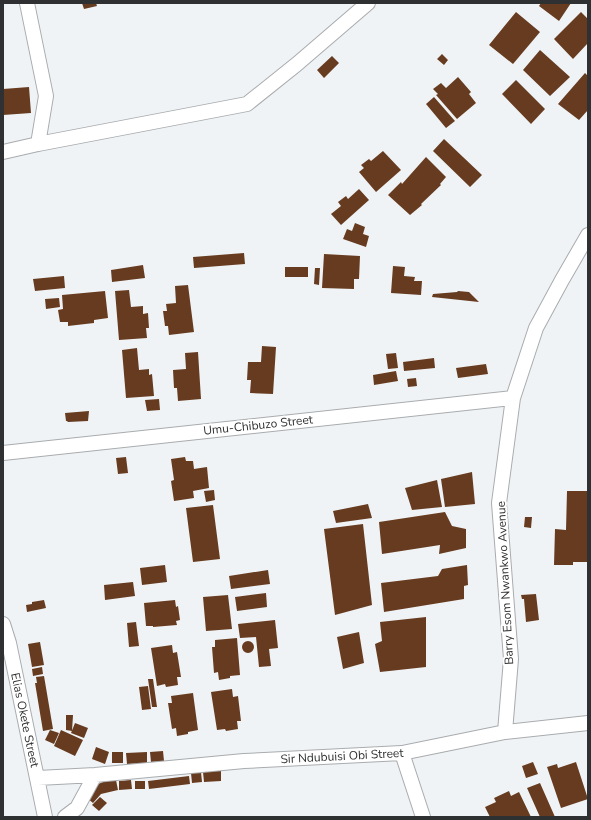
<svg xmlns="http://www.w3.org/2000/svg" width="591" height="820" font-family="'Nunito Sans',sans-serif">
	<rect width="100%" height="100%" fill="#f0f3f6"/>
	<path fill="#673b1f" d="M82,3h14l1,3 -13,3z
		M541,3h30l-12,18 -20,-15z
		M516,12l24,20 -27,32 -24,-19z
		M581,12l7,7v24l-15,16 -19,-20z
		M540,50l30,27 -20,19 -27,-26z
		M442,54l6,6 -4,5 -7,-6z
		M332,56l7,7 -15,15 -7,-8z
		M585,73l3,3v34l-9,10 -21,-16z
		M458,77l13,15 -2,2 7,9 -19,16 -21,-24 2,-1 -5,-5 8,-6 5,5z
		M516,80l29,29 -14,15 -29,-30z
		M29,87l2,26 -28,2v-26z
		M434,97l21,24 -9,7 -20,-24z
		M444,139l38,36 -12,12 -37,-36z
		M383,151l18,19 -25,22 -17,-20 5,-4 -3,-3 8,-6 2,2z
		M426,157l20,20 -6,7 1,1 -20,19 1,1 -12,10 -22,-20 13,-13 1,2z
		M359,189l10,11 -28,25 -10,-11 10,-8 -3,-4 8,-6 2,3z
		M355,223l10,4 -2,7 6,2 -3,11 -23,-8 4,-10 5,2z
		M244,253l1,11 -51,4 -1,-11z
		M324,254l36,2 -1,23h-5v10l-32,-1z
		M143,265l2,13 -33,4 -1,-12z
		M393,266l12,1 -1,9 11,1 -1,4h8l-1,14 -30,-2z
		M285,267h23v10h-23z
		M315,268h5l-1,17 -5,-1z
		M64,276l1,12 -30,3 -2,-12z
		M188,285l6,47 -25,3 -1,-9h-3l-2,-15h4l-1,-7 10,-1 -1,-17z
		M129,290l2,17 12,-1v8l5,-1 1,15h-3l1,10 -28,2 -4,-49z
		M105,291l3,27 -14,2v3l-26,3v-4h-8l-2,-12 5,-1 -1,-14z
		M458,291l11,1 10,10 -47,-5 1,-3 24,-2z
		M59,298l1,9 -14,2 -1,-10z
		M262,346l14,1 -3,47 -23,-1 1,-13h-4l1,-18h13z
		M137,348l2,22 10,-1v6l3,-1 2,22 -28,2 -4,-48z
		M198,352l3,47 -23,2 -1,-13h-3l-1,-18 13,-1 -1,-16z
		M396,353l2,15 -10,1 -2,-15z
		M434,358l1,10 -31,3 -1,-9z
		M486,364l2,10 -30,4 -2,-10z
		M396,371l2,10 -24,4 -1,-10z
		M416,378l1,8 -9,1 -1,-8z
		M159,399l1,11 -13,1 -2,-11z
		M89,411l-1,10 -20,1 -1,-1h-1l-1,-8z
		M126,457l2,16 -10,1 -2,-16z
		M185,457l1,4h7l1,8 13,-2 2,21 -16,3 1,7 -20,3 -3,-20 3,-1 -3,-21z
		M472,472l3,32 -30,3 -4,-28z
		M437,480l5,27 -30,3 -7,-22z
		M214,490l1,10 -9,2 -2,-11z
		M567,491h21v71h-15v3h-19l1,-36 11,1z
		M368,504l4,14 -36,5 -3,-12z
		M213,505l7,54 -27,3 -7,-54z
		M445,512l7,14 14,3v19l-27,6 1,-9 -58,9 -3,-32z
		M525,517h7l-1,11 -7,-1z
		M363,524l9,81 -37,10 -11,-86z
		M165,565l2,17 -25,3 -2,-17z
		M467,565l1,20 -4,1v13l-80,13 -3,-29 57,-7 4,-7z
		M268,570l2,14 -39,5 -2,-13z
		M133,582l2,14 -30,4 -1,-15z
		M266,593l1,14 -30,4 -2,-14z
		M536,594l3,26 -13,2 -2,-23h-2l-1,-4z
		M228,595l4,34 -26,2 -3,-34z
		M44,600l2,8 -19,4 -1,-7 6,-1v-2z
		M175,600l1,7 2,-1 2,14 -4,1 1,4 -24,2v-1h-7l-2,-23z
		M426,617v50l-46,5 -5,-28 7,-3 -2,-19z
		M275,620l3,28 -9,1 2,17 -12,1 -3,-30 -16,1 -2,-14z
		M136,622l3,24 -10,1 -2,-24z
		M359,632l5,31 -21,6 -6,-32z
		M237,638l3,37 -10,1v2l-11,2 -1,-8 -4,1 -2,-26h3v-7z
		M242 647a6 6 0 1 1 12 0a6 6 0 1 1-12 0Z
		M40,642l4,23 -12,2 -4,-23z
		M172,645l1,8 4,-1 4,25h-4l1,8 -12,2 -1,-3 -8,2 -6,-38z
		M42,667l1,7 -10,2 -1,-7z
		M44,676l9,53 -10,2 -8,-48h2l-1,-6z
		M148,679h5l4,28h-5z
		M148,686l3,23 -9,1 -3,-23z
		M232,689l1,8 5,-1 3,25h-4l1,8 -12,2 -1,-2 -8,1 -6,-38z
		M193,693l5,37 -10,2v2l-11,2 -1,-8 -4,1 -4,-26h4l-1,-7z
		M66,715h7l-1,16 -6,-1z
		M75,723l13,5 -4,10 -13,-5z
		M50,730l9,3 -5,11 -9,-4z
		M61,730l22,10 -8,16 -21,-10z
		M96,747l13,5 -4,12 -13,-5z
		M163,751l1,10 -13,1 -1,-10z
		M112,752h11v11h-11z
		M147,752v11l-20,1 -1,-11z
		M533,762l5,12 -12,4 -4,-12z
		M576,762l12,37 -27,9 -14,-41 10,-3 1,4z
		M221,770v11l-17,1 -1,-10z
		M201,772l1,10 -10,1 -1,-10z
		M189,776l1,8 -41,5 -1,-8z
		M116,780l2,10 -17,4 -8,9 -6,-5 9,-13 7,-3z
		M131,780l1,9 -13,1v-9z
		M135,781h10v8h-10z
		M540,783l15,34h-15l-13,-29z
		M509,791l2,5 8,-4 12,25h-41l-5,-10 11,-5 -2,-4z
		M100,797l7,6 -8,8 -7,-6z"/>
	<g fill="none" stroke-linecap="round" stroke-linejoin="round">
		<g stroke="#a9acae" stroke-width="16">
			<path id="minor" d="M27,3l19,93 -8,48
				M3,152l35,-8 209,-40 50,-40 71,-61
				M3,453l510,-55
				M3,624l6,19 36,174
				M505,732l6,-73 -12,-156 14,-105 23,-70 26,-48 26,-45
				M402,753l21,64
				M38,778l57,-3 149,-14 158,-8 103,-21 83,-9
				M65,817l12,-9 18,-33"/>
		</g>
		<use href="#minor" stroke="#fff" stroke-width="14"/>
	</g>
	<g text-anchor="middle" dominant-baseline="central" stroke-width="4" stroke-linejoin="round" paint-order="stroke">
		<g font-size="12" fill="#2f3031" stroke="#fff">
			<text transform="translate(258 425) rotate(-6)">Umu-Chibuzo Street</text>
			<text transform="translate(505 583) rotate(-93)">Barry Esom Nwankwo Avenue</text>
			<text transform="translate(25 720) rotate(78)">Elias Okete Street</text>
			<text transform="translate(342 756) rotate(-3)">Sir Ndubuisi Obi Street</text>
		</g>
	</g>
	<rect width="591" height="820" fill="none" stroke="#2f3031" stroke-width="8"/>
</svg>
